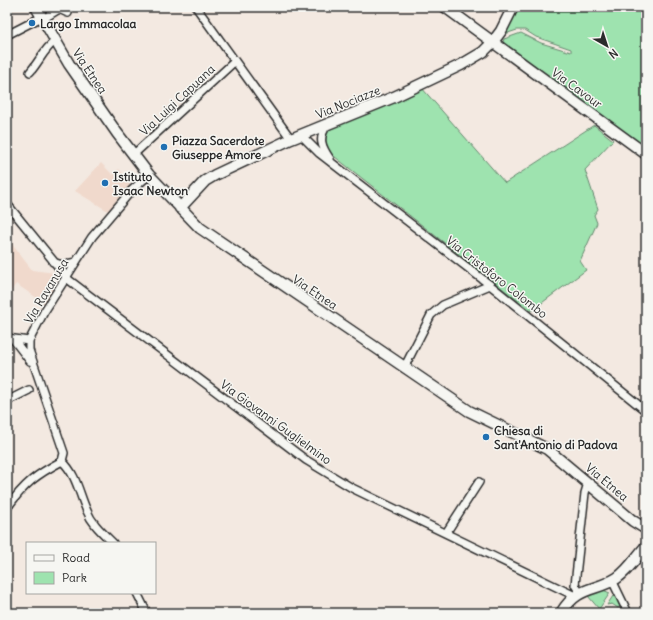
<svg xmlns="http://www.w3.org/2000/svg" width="653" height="620" font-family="Delius,sans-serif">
	<rect width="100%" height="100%" fill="#f3e9e1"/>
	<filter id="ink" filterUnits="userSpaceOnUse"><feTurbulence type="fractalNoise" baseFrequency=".025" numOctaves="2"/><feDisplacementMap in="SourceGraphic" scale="8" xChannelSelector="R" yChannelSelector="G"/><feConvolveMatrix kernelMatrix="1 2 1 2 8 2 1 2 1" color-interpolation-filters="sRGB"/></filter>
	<g filter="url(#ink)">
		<path fill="#f0d9cc" d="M101,163l12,12 6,-6 7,9 -1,1 7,8 -9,6 -15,18 -33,-20z
			M7,238l25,32 23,3 3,3 1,8 -13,20 -30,-20 -9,13z"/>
		<path fill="#9ee3af" stroke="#64876d" d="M517,7h129v142l-144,-105 2,-5 17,-6 20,10 30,9v-3l-35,-12 -11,-7h-8l-15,5z
			M421,87l84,96 89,-58 19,15 -28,30 13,39 -4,6 3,8 -17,38 6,9 -55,41 -201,-158c-6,-10 -6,-19 4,-27z
			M603,590l7,3 -11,16 -11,-13z
			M613,596l3,2 4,9 -2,1 -6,-4 -5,1z"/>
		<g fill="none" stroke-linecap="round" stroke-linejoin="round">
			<g stroke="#2b2b2b" stroke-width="10">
				<path id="street" d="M196,7l95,132
					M43,19l16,-10 9,4
					M7,35l35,-18
					M30,72c9,-10 14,-23 25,-31
					M327,125c-9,13 -6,21 3,34
					M301,135l18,18 171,132 156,126
					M134,154l100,-92
					M7,204l62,76 237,180 46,28 223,108
					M53,262l9,3 14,-3
					M7,338l22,3
					M13,339l17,22
					M404,368l27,-53 12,-10 47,-20
					M7,401l22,-11
					M62,461l2,-8 -35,-103v-9l15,-29 48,-75 40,-47 17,-15
					M62,461c15,14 17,33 25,50 5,13 16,22 26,32
					M7,508c18,-25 29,-33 55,-47
					M446,533l33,-51
					M612,580l16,33
					M137,593l10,20
					M580,593l-5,-8 10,-92 3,-10"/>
			</g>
			<g stroke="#2b2b2b" stroke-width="13">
				<path id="secondary" d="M36,7l33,57 48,69 32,42 51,53 269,183 78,38 86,72 13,8
					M445,7l201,147
					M180,208l25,-27 10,-6 76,-36 103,-42 67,-32 22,-13 9,-9 9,-12 12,-24
					M561,613c17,-28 34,-21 56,-35 12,-8 20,-22 29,-32"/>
			</g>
			<use href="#street" stroke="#f6f6f2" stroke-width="7"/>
			<use href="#secondary" stroke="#f6f6f2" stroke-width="10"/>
		</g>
	</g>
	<g fill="#1f6fb2" stroke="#f6f6f2" stroke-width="1.5">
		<circle cx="32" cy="23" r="4"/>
		<circle cx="164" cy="147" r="4"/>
		<circle cx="105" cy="183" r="4"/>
		<circle cx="486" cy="437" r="4"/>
	</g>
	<g text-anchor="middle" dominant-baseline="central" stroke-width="3" stroke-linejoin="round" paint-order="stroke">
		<g font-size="12" font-weight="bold" fill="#2b2b2b" stroke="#f6f6f2" text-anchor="start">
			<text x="40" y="23">Largo Immacolaa</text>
			<text x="172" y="140">Piazza Sacerdote<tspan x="172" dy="14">Giuseppe Amore</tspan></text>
			<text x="113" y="176">Istituto<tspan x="113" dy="14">Isaac Newton</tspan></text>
			<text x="494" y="430">Chiesa di<tspan x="494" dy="14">Sant'Antonio di Padova</tspan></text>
		</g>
		<g font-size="12" fill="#2b2b2b" stroke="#f6f6f2">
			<text transform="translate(90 71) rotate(56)">Via Etnea</text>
			<text transform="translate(577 88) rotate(36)">Via Cavour</text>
			<text transform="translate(177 100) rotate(-43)">Via Luigi Capuana</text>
			<text transform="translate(348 102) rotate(-22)">Via Nociazze</text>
			<text transform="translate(497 277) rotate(38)">Via Cristoforo Colombo</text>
			<text transform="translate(46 291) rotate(-59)">Via Ravanusa</text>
			<text transform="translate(315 292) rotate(34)">Via Etnea</text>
			<text transform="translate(276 422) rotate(36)">Via Giovanni Guglielmino</text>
			<text transform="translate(607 482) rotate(40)">Via Etnea</text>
		</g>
	</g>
	<rect width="653" height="620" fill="none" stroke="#f6f6f2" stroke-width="24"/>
	<rect x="12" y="12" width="629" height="596" fill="none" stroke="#2b2b2b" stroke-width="1.5" filter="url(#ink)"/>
	<rect x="26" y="542" width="130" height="52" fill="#f6f6f2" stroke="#a5a5a2"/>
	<rect x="34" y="555" width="20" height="6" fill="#f6f6f2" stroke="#a5a5a2"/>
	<text x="62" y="562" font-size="12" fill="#2b2b2b">Road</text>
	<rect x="34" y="572" width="20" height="12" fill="#9ee3af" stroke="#a5a5a2"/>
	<text x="62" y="582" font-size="12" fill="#2b2b2b">Park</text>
	<g transform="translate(607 46) rotate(141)" stroke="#f6f6f2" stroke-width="3" paint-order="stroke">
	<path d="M0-3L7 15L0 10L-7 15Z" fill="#2b2b2b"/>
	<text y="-6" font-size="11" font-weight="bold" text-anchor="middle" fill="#2b2b2b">N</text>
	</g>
</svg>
